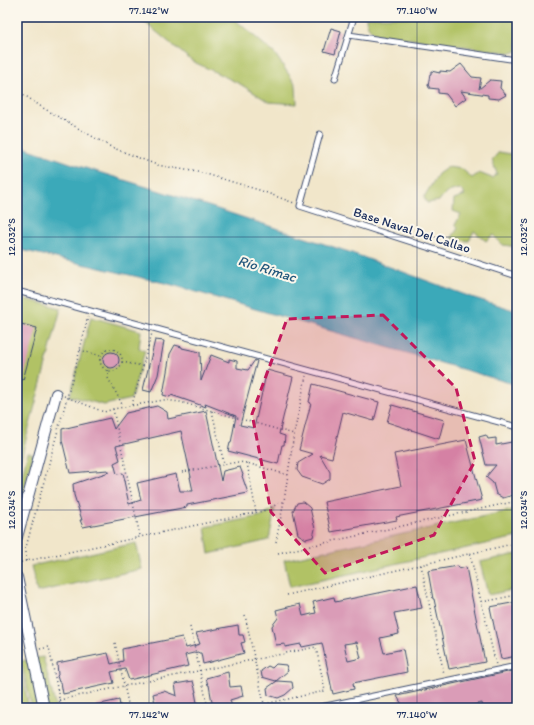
<svg xmlns="http://www.w3.org/2000/svg" width="534" height="725" font-family="Itim,sans-serif">
	<rect width="100%" height="100%" fill="#fbf7ec"/>
	<filter id="ink" filterUnits="userSpaceOnUse"><feTurbulence type="fractalNoise" baseFrequency=".025" numOctaves="2"/><feDisplacementMap in="SourceGraphic" scale="8" xChannelSelector="R" yChannelSelector="G"/><feConvolveMatrix kernelMatrix="1 2 1 2 8 2 1 2 1" color-interpolation-filters="sRGB"/></filter>
	<filter id="wash" filterUnits="userSpaceOnUse"><feTurbulence type="fractalNoise" baseFrequency=".012" numOctaves="4" result="noise"/><feDisplacementMap in="SourceGraphic" scale="16" xChannelSelector="R" yChannelSelector="G"/><feGaussianBlur stdDeviation="0.9" result="paint"/><feColorMatrix in="noise" values="0 0 0 0 0 0 0 0 0 0 0 0 0 0 0 0 0 1.4 0 .05"/><feComposite in="paint" operator="in"/></filter>
	<g filter="url(#wash)">
		<rect width="100%" height="100%" fill="#f1e6ca"/>
		<path fill="#b1c265" stroke="#667862" d="M140,17h92l43,37 21,31 1,19 -28,-2 -29,-18 -48,-23 -50,-41z
			M366,17h151v34l-5,2 -137,-19c-6,-6 -9,-8 -9,-17z
			M499,152l18,3v92l-14,-2 -10,-10 -7,6 -12,-10 -5,10 -18,-2 7,-11 -3,-3 6,-11 -8,-3 1,-12 11,-4 -5,-6c-10,2 -15,3 -21,12l-12,2 -3,-6 14,-23 10,-7 14,2 10,9 7,-5 13,5 5,-4 -5,-14z
			M17,297l44,11 -44,165z
			M91,317l50,14 -2,17 6,3 -14,48 -27,6 -34,-9z
			M28,452l5,2 -16,66v-27z
			M275,508l-6,32 -60,14 -4,-27 56,-11z
			M517,509v28l-227,50 -6,-27z
			M136,543l6,26 -105,23 -6,-26z
			M517,554v35l-29,6 -8,-33z
			M43,657l13,51h-24l-11,-47z
			M19,659l10,49h-12v-48z"/>
		<path fill="#3aa9b9" stroke="#2a6c8c" d="M17,145l65,22 120,37 147,48 122,45 46,14v74l-348,-101 -152,-35z"/>
		<g id="blocks">
			<path fill="#da9cb7" fill-rule="evenodd" d="M331,28l10,3 -6,23 -11,-3z
				M461,64l11,13 9,1 -2,11 11,-9 11,1 -1,7 6,7 -7,4 -11,-1v-3l-27,-4 5,7 -11,8 -9,-12 -8,-1v-4l-9,-1v-2h-1l2,-12h1v-3l9,2v-2l10,1z
				M17,323l20,5 -14,52 -6,-2z
				M155,340l9,1 -6,34 -7,17 -8,-2z
				M175,345l7,2v1l18,4 1,29 10,-26 18,7v-3l8,2v7l11,2 7,-10 2,1 -17,64 14,3 13,-58 26,7 -14,57 6,2 -1,9h-2l-4,19 -50,-13 2,-8h1l5,-27 -31,-12 1,3 -35,-12 -1,2 -7,-2 7,-41z
				M103 360a8 8 0 1 1 16 0a8 8 0 1 1-16 0Z
				M313,384l66,18 -5,19 -31,-9 -11,46 -12,-3 10,17v7l-8,5 -20,-7 -5,-7 1,-7 15,-9 -14,-4 12,-47 -2,-1z
				M392,405l52,15 -5,19 -52,-17z
				M157,406l10,6 1,7 38,-8 15,70 2,-10 17,-4 3,8 -1,1 6,17 -61,12v2l-104,20 -3,-7h2l-8,-25 -1,-11 36,-12 -1,-2 -38,3 -8,-33v-11l48,-11 4,11 12,-16zM181,431l10,46h-1l3,14h-13l-4,-17 -39,9 4,17 -12,4 -5,-23h1l-2,-8 -6,1 -3,-11 6,-3 -4,-14z
				M486,435l2,4 8,-1v7l21,-4v53l-14,4 -7,-4 -3,-11 -7,-6 10,-12h-10l-7,-28z
				M466,440l16,60 -86,17 1,3 -66,12 -7,-30 77,-16 -7,-32z
				M303,502l7,6 5,21 -2,8 -7,2 -8,-5 -5,-23 4,-8z
				M458,566l1,3 7,-2 6,31 13,64 -36,7 -15,-70h-1l-5,-28z
				M417,585l5,23 -28,5 5,21 -19,4 4,15 19,-4 4,23 -54,11 1,6 -21,5 -11,-51 -20,4 -1,-3 -16,3v-3l-9,1 -4,-19 6,-8 -2,-8 24,-6 3,12 13,-3 -3,-11 21,-5 1,5zM357,642l4,16 -13,3 -4,-17z
				M517,602v54l-16,3 -11,-52z
				M238,625l1,10h4l2,7 -4,1 3,10 -41,11 -2,-11h-2l-1,-1 -13,3 3,11 -59,14 -4,-11 -14,3 3,11 -51,11 -2,-12h-2l-2,-6 1,-1 -1,-12 51,-10 3,11 12,-3 -1,-12 60,-12 4,11 14,-4 -4,-11z
				M276,664l10,1 2,6 -12,10 -14,-4 -1,-6 7,-5 4,2z
				M517,670v38h-34l-1,-5 -22,5h-56l-7,-12z
				M228,672l2,15 11,-1 2,10 -13,4 2,7 -6,1h-13l-4,-23h-1l-2,-7z
				M193,681l3,11h-1l3,16h-42l-3,-14 11,-3 13,5 -2,-12z
				M277,681l15,1 1,6 -8,7 -7,3 -10,-3 -1,-7z
				M119,700l1,6 -6,2h-18v-3z"/>
		</g>
	</g>
	<g filter="url(#ink)">
		<use href="#blocks" fill-opacity="0" stroke="#3b4a6e" stroke-width="1"/>
		<g fill="none" stroke-linecap="round" stroke-linejoin="round">
			<g stroke="#3b4a6e" stroke-width="7">
				<path id="lane" d="M349,35l168,25
					M335,79l19,-62
					M320,134l-20,72 217,70
					M17,291l500,136
					M316,708l201,-42"/>
			</g>
			<g stroke="#3b4a6e" stroke-width="12">
				<path id="street" d="M17,537l39,-143
					M17,577l27,131"/>
			</g>
			<path stroke="#3b4a6e" stroke-width="1.5" stroke-dasharray="1 3" stroke-linecap="butt" d="M17,90l26,18 68,39 46,18 46,8 56,17 35,13
				M100 360a11 11 0 1 1 22 0a11 11 0 1 1-22 0Z
				M80,350l21,6
				M122,362l21,4
				M108,370v8l15,28
				M64,396l40,16 9,-3 51,-9 16,2 114,32
				M132,405l20,-72
				M113,409l27,127
				M212,411l12,53
				M247,463l9,49
				M182,472l56,-10 9,1 41,12
				M276,542l8,-41 10,-67 12,-58
				M278,553l239,-52
				M470,554l26,111
				M26,561v-14l54,-197 8,-33
				M17,563l246,-52 21,-10
				M421,565l23,109
				M287,595l230,-52
				M482,602l35,-7
				M245,615l19,89
				M190,627l18,81
				M115,643l14,65
				M40,649l9,-2 12,61
				M17,654l6,-1
				M59,700l65,-14 192,-39 9,44 -79,17"/>
			<use href="#lane" stroke="#fff" stroke-width="5"/>
			<use href="#street" stroke="#fff" stroke-width="10"/>
		</g>
	</g>
	<path fill="#c2185b" fill-opacity="0.2" stroke="#c2185b" stroke-width="3" stroke-dasharray="8 5" stroke-linejoin="round" d="M383,315l73,73 19,73 -41,74 -109,38 -54,-61 -19,-98 35,-95z"/>
	<path fill="none" stroke="#1b2f5e" stroke-width="1" stroke-opacity="0.45" d="M149,17v691M417,17v691M17,237h500M17,510h500"/>
	<g text-anchor="middle" dominant-baseline="central" stroke-width="4" stroke-linejoin="round" paint-order="stroke">
		<g font-size="13" fill="#1b2f5e" stroke="#fbf7ec">
			<text transform="translate(412 230) rotate(18)">Base Naval Del Callao</text>
		</g>
		<g font-size="14" font-style="italic" fill="#265a7e" stroke="#fbf7ec">
			<text transform="translate(267 269) rotate(17)">Río Rímac</text>
		</g>
	</g>
	<rect width="534" height="725" fill="none" stroke="#fbf7ec" stroke-width="44"/>
	<rect x="22" y="22" width="490" height="681" fill="none" stroke="#1b2f5e" stroke-width="1.5"/>
	<g font-size="10" text-anchor="middle" fill="#1b2f5e">
		<text x="149" y="14">77.142°W</text>
		<text x="417" y="14">77.140°W</text>
		<text transform="translate(11 237) rotate(-90)" y="4">12.032°S</text>
		<text transform="translate(523 237) rotate(-90)" y="4">12.032°S</text>
		<text transform="translate(11 510) rotate(-90)" y="4">12.034°S</text>
		<text transform="translate(523 510) rotate(-90)" y="4">12.034°S</text>
		<text x="149" y="718">77.142°W</text>
		<text x="417" y="718">77.140°W</text>
	</g>
</svg>
